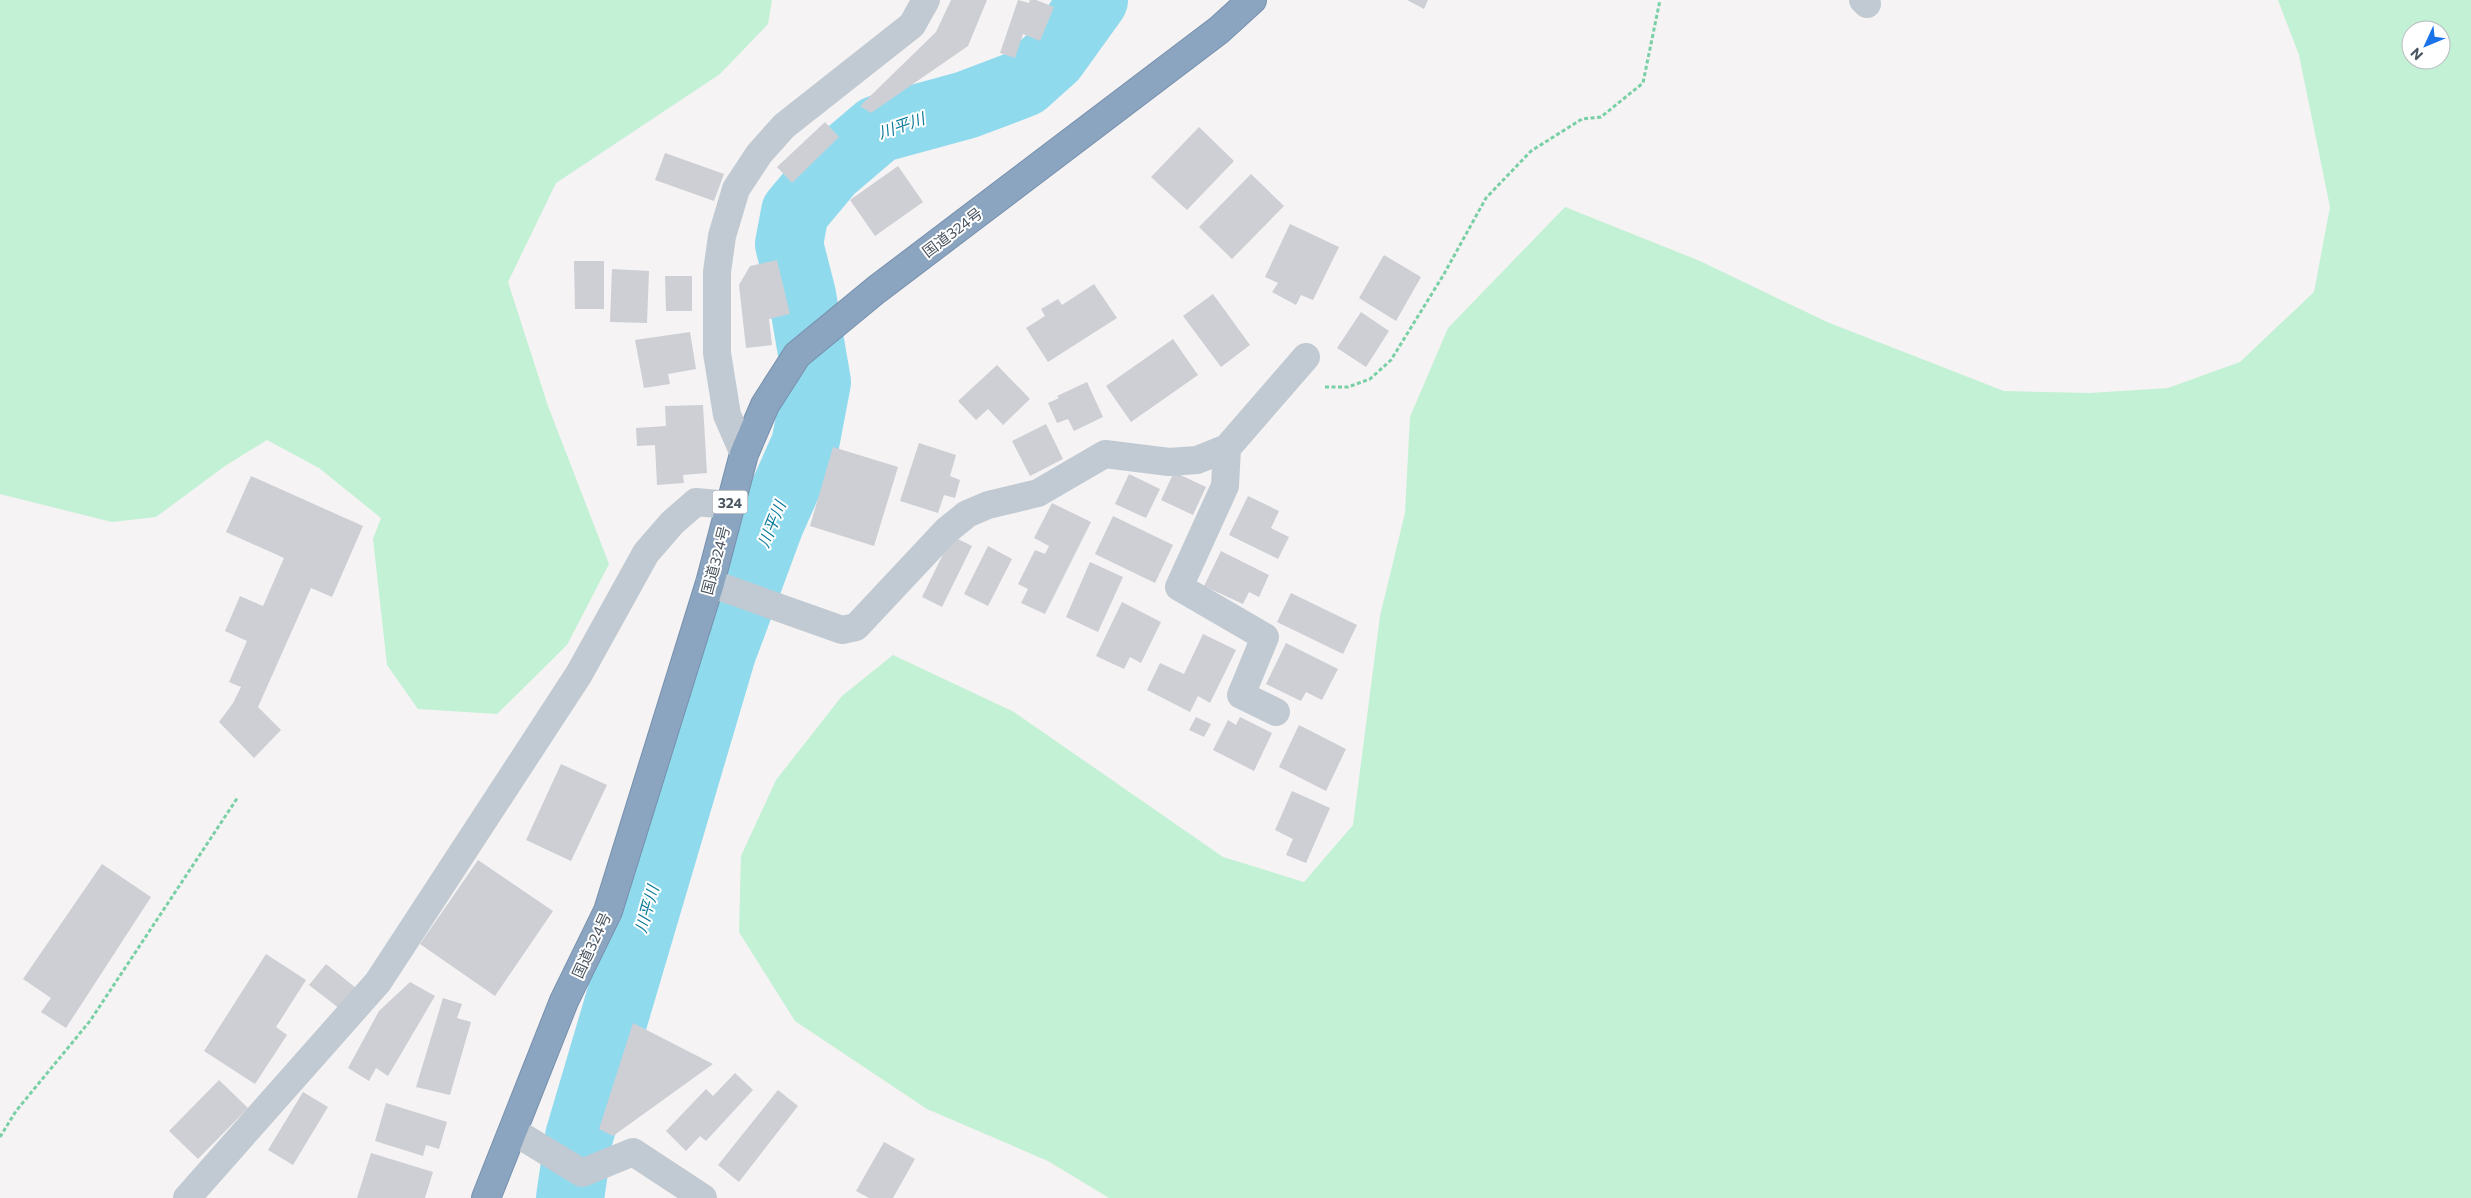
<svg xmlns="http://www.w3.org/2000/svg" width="2471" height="1198" font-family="Commissioner,'Noto Sans JP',sans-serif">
	<rect width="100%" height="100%" fill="#f5f3f3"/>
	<path fill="#c3f1d5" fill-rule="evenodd" d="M0,0h772l-4,24 -48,50 -164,109 -48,99 40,124 61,158 -42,81 -70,69 -79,-5 -31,-44 -14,-126 8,-21 -62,-50 -52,-28 -42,26 -69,51 -44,5 -112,-28z
		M2278,0h193v1198h-1362l-61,-37 -121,-52 -132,-88 -56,-89 2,-76 35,-76 66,-84 51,-41 121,57 209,145 81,25 49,-57 27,-209 25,-103 5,-96 38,-89 117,-121 135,54 127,61 177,69 86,2 78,-5 72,-26 74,-70 16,-85 -31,-152zM2411,30h30v30h-30z"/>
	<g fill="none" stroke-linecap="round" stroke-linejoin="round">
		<path stroke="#90daee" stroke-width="68" d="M570,1198l9,-61 143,-484 49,-132 34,-76 12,-63 -15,-87 -13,-51 6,-32 36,-43 47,-40 88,-24 58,-22 29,-26 41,-57"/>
	</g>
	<path fill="#cdcfd5" d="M951,0h36l-19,46 -97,67 -11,-7 76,-74z
		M1018,0l11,3 1,-3h6l18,7 -14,34 -17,-7 -8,24 -15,-5z
		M1407,0h21l-4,9z
		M825,122l14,15 -47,46 -15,-16z
		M1199,127l35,34 -47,49 -36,-33z
		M665,153l59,21 -10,27 -59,-21z
		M898,166l25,36 -48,34 -25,-36z
		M1251,174l33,32 -52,53 -33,-32z
		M1290,224l49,23 -26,53 -12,-5 -5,10 -24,-13 6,-9 -13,-6z
		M1384,255l37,22 -25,44 -37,-23z
		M777,260l13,54 -21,5 3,26 -26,3 -7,-63 11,-19z
		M574,261h30v48h-29z
		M612,269l37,2 -2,52 -37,-1z
		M665,276h27v35h-26z
		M1094,284l23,34 -69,44 -22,-34 19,-12 -4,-7 17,-10 4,6z
		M1213,294l37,51 -29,22 -38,-51z
		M1361,312l28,19 -23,36 -29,-19z
		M690,332l6,37 -28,5 2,10 -26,4 -9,-48z
		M1173,339l25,36 -67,47 -25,-36z
		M997,365l33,34 -27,26 -15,-16 -12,11 -18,-19z
		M1087,382l16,35 -29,14 -6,-12 -11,4 -9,-20 11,-5 -2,-2z
		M703,405l4,68 -24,2 1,8 -27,2 -2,-40 -18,1 -1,-18 30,-2 -1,-20z
		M1046,424l17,35 -33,17 -18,-35z
		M919,443l37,12 -6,21 10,4 -5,18 -11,-3 -6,18 -38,-12z
		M833,447l65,20 -24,79 -64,-20z
		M1174,472l32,15 -13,28 -32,-15z
		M1129,474l31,15 -14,29 -31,-14z
		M251,476l112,50 -31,71 -21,-9 -53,119 23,23 -27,28 -35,-36 14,-19 8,-16 -12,-5 18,-41 -22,-10 15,-35 23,10 21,-48 -58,-26z
		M1248,496l31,15 -8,17 18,9 -11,22 -49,-24z
		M1052,503l39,19 -46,92 -24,-11 7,-14 -10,-5 17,-34 10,4 4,-8 -15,-8z
		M1113,516l60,29 -18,38 -60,-29z
		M952,536l20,10 -30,61 -20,-10z
		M988,546l24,13 -24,47 -24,-12z
		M1221,551l48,24 -10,22 -10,-5 -6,12 -39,-18z
		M1090,562l33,15 -25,55 -32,-15z
		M1291,593l66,32 -14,29 -66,-32z
		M1122,602l39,20 -20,41 -11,-6 -6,12 -28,-13z
		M1203,634l33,16 -26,53 -12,-7 -8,16 -43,-22 13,-27 24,11z
		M1286,643l52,26 -16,31 -16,-8 -5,9 -35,-17z
		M1196,717l15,7 -7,13 -15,-7z
		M1240,717l32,16 -18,38 -41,-21 15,-30 8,5z
		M1299,725l47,24 -20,42 -47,-24z
		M561,764l46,21 -36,76 -45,-21z
		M1292,791l38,17 -24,55 -20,-8 7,-16 -18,-9z
		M478,860l75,51 -58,85 -75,-52z
		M102,864l49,33 -85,131 -25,-16 10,-14 -28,-19z
		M266,954l40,26 -30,47 11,8 -32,49 -51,-33z
		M326,964l30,24 -16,21 -31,-24z
		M410,982l25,14 -47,80 -12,-8 -7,13 -21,-13 31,-57z
		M443,998l19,6 -5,14 14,4 -21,73 -34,-8z
		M633,1023l80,41 -100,72 -14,-7z
		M735,1073l18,17 -47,51 -6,-5 -14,15 -20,-20 40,-42 7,7z
		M219,1080l29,28 -50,51 -29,-28z
		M778,1090l20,16 -59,76 -21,-17z
		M303,1092l25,15 -35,58 -25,-15z
		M386,1103l61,19 -8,27 -13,-4 -3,11 -48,-15z
		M884,1142l31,17 -22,39h-24l-13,-7z
		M371,1153l62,19 -8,26h-68z"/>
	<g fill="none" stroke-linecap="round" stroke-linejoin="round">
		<g stroke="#7690ad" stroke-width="30">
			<path id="highway" d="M486,1198l78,-197 44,-90 102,-328 34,-129 21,-49 32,-50 79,-65 343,-260 33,-30"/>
		</g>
		<path stroke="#7ad0a6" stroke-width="3" stroke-dasharray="4 2.5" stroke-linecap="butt" d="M1325,387h23l22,-8 21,-19 53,-86 42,-76 45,-47 51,-32 19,-2 42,-34 17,-83
			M0,1137l16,-26 74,-90 148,-224"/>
		<path stroke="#c1cad2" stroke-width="28" d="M1863,0l4,4
			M1227,448l-2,38 -46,101 86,50 -24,58 35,17
			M744,454l-17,-39 -10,-62v-81l5,-36 14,-47 23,-35 25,-28 128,-101 14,-25
			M710,583l132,47 14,-3 90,-96 21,-17 21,-9 50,-12 67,-39 64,8 28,-2 30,-12 79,-91
			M513,1131l69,42 51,-21 70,46
			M187,1198l191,-216 201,-308 67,-121 26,-30 24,-21 33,3"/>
		<use href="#highway" stroke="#8ba5c1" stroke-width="28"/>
	</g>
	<g text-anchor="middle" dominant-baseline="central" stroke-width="4" stroke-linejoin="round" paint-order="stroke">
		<rect fill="#fff" stroke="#808990" stroke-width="1" x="712.5" y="490.5" width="35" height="23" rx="4"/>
		<g font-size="14" font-weight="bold" fill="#4a5661">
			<text x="730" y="502">324</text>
		</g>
		<g font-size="15" fill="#4a5661" stroke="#fff">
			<text transform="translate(952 232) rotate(-37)">国道324号</text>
			<text transform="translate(715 560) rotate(-75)">国道324号</text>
			<text transform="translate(591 945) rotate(-65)">国道324号</text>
		</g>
		<g font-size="16" font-style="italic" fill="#0c7c9b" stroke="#fff">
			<text transform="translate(901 125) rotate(-19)">川平川</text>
			<text transform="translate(771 524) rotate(-68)">川平川</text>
			<text transform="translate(646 909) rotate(-74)">川平川</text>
		</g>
	</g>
	<g transform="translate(2426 45) rotate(226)"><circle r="24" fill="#ffffff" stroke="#b7bbc0"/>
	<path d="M0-4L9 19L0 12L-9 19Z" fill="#1a73e8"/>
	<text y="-8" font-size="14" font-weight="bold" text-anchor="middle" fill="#4a5661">N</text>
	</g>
</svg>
